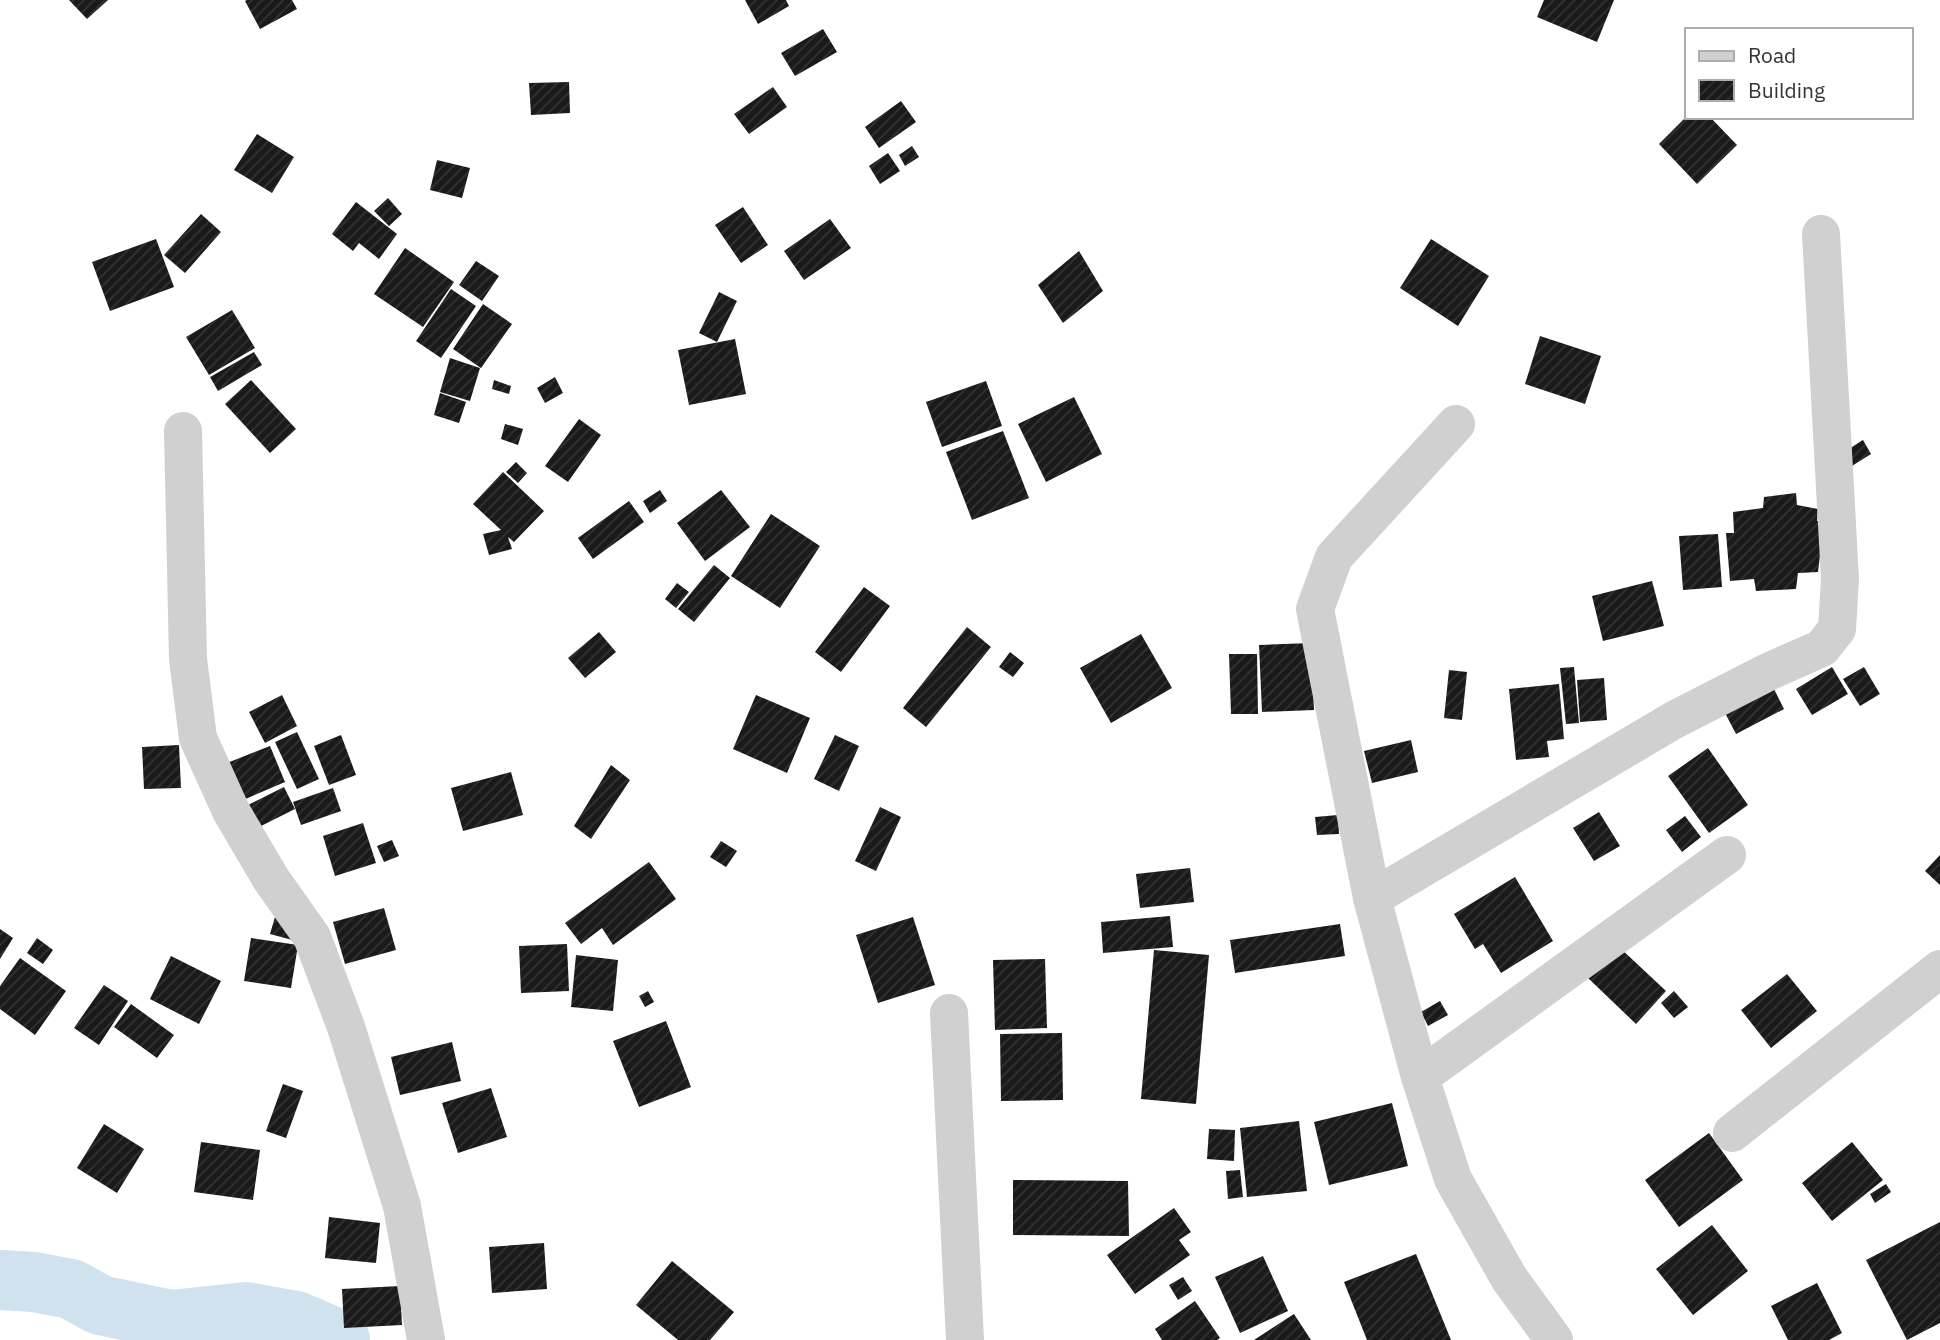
<svg xmlns="http://www.w3.org/2000/svg" width="1940" height="1340" font-family="'IBM Plex Sans',sans-serif">
	<defs>
		<pattern id="building-hatch" width="6" height="6" patternUnits="userSpaceOnUse" patternTransform="scale(1.75)"><rect width="6" height="6" fill="#1a1a1a"/><path d="M-1 1l2-2M0 6l6-6M5 7l2-2" fill="none" stroke="#333"/></pattern>
	</defs>
	<rect width="100%" height="100%" fill="#fff"/>
	<g fill="none" stroke-linecap="round" stroke-linejoin="round">
		<path stroke="#cfe2ee" stroke-width="60" d="M0,1280l34,2 37,7 29,16 71,15 75,-8 50,9 44,19"/>
	</g>
	<path fill="url(#building-hatch)" d="M69,0h39l-21,19z
		M247,0h45l5,9 -37,20 -15,-28z
		M745,0h41l3,6 -31,18z
		M1544,0h70l-17,42 -60,-25z
		M823,29l14,23 -42,24 -14,-23z
		M569,82l1,31 -39,2 -2,-32z
		M773,87l14,20 -38,27 -15,-20z
		M901,101l15,21 -37,26 -14,-21z
		M1686,117h24l27,28 -40,39 -38,-40z
		M257,134l37,23 -22,36 -38,-23z
		M912,146l7,11 -14,9 -6,-11z
		M888,153l12,18 -20,13 -11,-18z
		M437,160l33,8 -8,30 -32,-8z
		M388,198l14,16 -13,12 -15,-15z
		M356,202l41,32 -18,25 -20,-16 -6,8 -21,-17z
		M743,207l25,38 -27,18 -26,-38z
		M201,214l20,18 -36,41 -21,-18z
		M830,219l21,29 -47,32 -20,-29z
		M156,239l18,48 -64,24 -18,-49z
		M1431,239l58,37 -31,50 -58,-38z
		M405,248l49,34 -31,45 -49,-33z
		M1079,251l24,40 -40,32 -25,-38z
		M476,261l23,15 -17,25 -23,-16z
		M451,289l25,17 -35,52 -25,-17z
		M719,292l18,9 -20,41 -18,-9z
		M483,304l29,20 -31,44 -28,-19z
		M232,310l23,38 -46,27 -23,-38z
		M1540,336l61,20 -16,48 -60,-20z
		M735,339l11,55 -57,11 -11,-55z
		M254,352l8,13 -44,26 -8,-14z
		M450,358l30,10 -10,33 -30,-9z
		M555,377l8,16 -18,10 -8,-15z
		M251,380l45,49 -26,24 -45,-49z
		M494,380l17,6 -2,8 -17,-5z
		M986,381l16,45 -60,21 -16,-45z
		M440,393l26,9 -7,21 -25,-8z
		M1074,397l28,57 -56,28 -28,-58z
		M579,419l22,16 -33,47 -23,-16z
		M505,424l18,5 -5,16 -17,-6z
		M1003,431l26,67 -57,22 -26,-68z
		M1863,440l8,14 -27,17 -8,-14z
		M516,462l11,11 -9,10 -12,-11z
		M503,472l41,39 -30,31 -6,-5 4,12 -23,6 -6,-21 18,-4 -28,-26z
		M660,490l7,11 -17,12 -7,-12z
		M721,490l29,37 -45,34 -28,-38z
		M1796,493l1,12 21,4 -1,12h13l-10,34 -2,17 -20,1 -2,16 -40,2 -2,-12 -24,2 -4,-48h8l-1,-21 30,-4 1,-11z
		M629,501l15,21 -51,37 -15,-21z
		M771,514l49,32 -40,62 -49,-32z
		M1718,534l4,53 -39,3 -4,-54z
		M714,565l16,13 -36,44 -16,-13z
		M1652,581l12,45 -61,15 -11,-45z
		M677,583l12,9 -13,16 -11,-9z
		M864,587l26,19 -49,66 -26,-20z
		M967,627l24,20 -65,80 -23,-19z
		M599,632l17,20 -31,26 -17,-20z
		M1141,634l31,54 -61,35 -31,-55z
		M1311,643l3,67 -52,2 -3,-67z
		M1010,652l14,11 -11,14 -14,-10z
		M1229,654h28l1,60h-27z
		M1574,667l5,56 -13,1 -6,-56z
		M1832,667l16,27 -36,21 -16,-26z
		M1864,667l16,27 -20,12 -17,-27z
		M1449,670l18,2 -5,48 -18,-2z
		M1604,678l3,42 -27,2 -3,-42z
		M1559,684l5,55 -17,2 2,16 -33,3 -7,-71z
		M1772,685l12,24 -48,25 -12,-23z
		M282,695l15,31 -32,17 -16,-31z
		M756,695l54,23 -23,55 -54,-24z
		M297,732l22,47 -22,10 -22,-47z
		M341,735l15,40 -27,10 -15,-39z
		M835,735l24,11 -20,45 -25,-12z
		M1411,740l7,32 -46,11 -8,-32z
		M179,745l2,43 -37,1 -2,-42z
		M270,746l15,36 -42,18 -16,-37z
		M1708,748l40,57 -39,28 -41,-57z
		M611,765l19,15 -39,59 -17,-13z
		M511,772l12,43 -60,16 -12,-43z
		M284,787l11,22 -38,19 -11,-22z
		M333,788l8,23 -40,14 -8,-23z
		M880,807l21,10 -25,54 -21,-10z
		M1599,812l21,34 -26,15 -21,-33z
		M1338,815l1,19 -22,1 -2,-18z
		M1685,816l16,21 -19,15 -16,-22z
		M363,823l13,40 -41,13 -12,-40z
		M392,840l7,16 -15,6 -7,-16z
		M721,841l16,10 -11,16 -16,-10z
		M1940,855v30l-15,-14z
		M649,862l27,37 -63,46 -11,-17 -21,16 -16,-21z
		M1190,868l4,34 -54,6 -4,-34z
		M1515,877l38,64 -52,32 -18,-29 -8,5 -21,-35z
		M384,908l12,42 -51,14 -12,-42z
		M1170,916l3,31 -70,6 -2,-31z
		M275,917l21,24 -26,-7z
		M913,917l22,68 -57,18 -22,-68z
		M1340,924l5,32 -110,17 -5,-33z
		M0,929l13,9 -13,21z
		M37,938l16,12 -10,14 -16,-11z
		M251,938l47,7 -7,43 -47,-7z
		M567,944l2,47 -48,2 -2,-47z
		M1618,946l48,45 -30,33 -48,-46z
		M1154,950l55,5 -13,149 -55,-5z
		M576,955l42,5 -5,51 -42,-4z
		M171,956l50,25 -22,43 -49,-25z
		M20,958l46,33 -31,44 -35,-26v-23z
		M1045,959l2,69 -52,2 -2,-70z
		M1787,974l30,37 -46,37 -30,-38z
		M104,985l24,16 -29,44 -25,-17z
		M648,991l6,11 -9,5 -6,-11z
		M1674,991l14,16 -14,11 -13,-15z
		M1440,1001l8,14 -20,11 -7,-14z
		M131,1004l43,31 -17,23 -43,-31z
		M666,1021l25,66 -52,20 -26,-66z
		M1062,1033l1,67 -62,1 -1,-67z
		M452,1042l9,39 -61,14 -9,-38z
		M283,1084l20,7 -17,47 -20,-7z
		M491,1088l16,49 -49,16 -16,-50z
		M1392,1103l16,63 -79,19 -15,-63z
		M1299,1121l8,70 -60,6 -7,-69z
		M104,1124l40,25 -27,44 -40,-25z
		M1209,1129l26,1 -1,31 -27,-2z
		M1709,1133l34,47 -64,47 -34,-47z
		M201,1142l59,8 -7,50 -59,-8z
		M1852,1142l31,38 -51,41 -30,-38z
		M1240,1170l3,27 -15,2 -2,-28z
		M1013,1180l115,1 1,55 -116,-1z
		M1886,1184l5,8 -16,11 -5,-9z
		M1174,1208l17,24 -12,8 11,15 -55,39 -28,-39z
		M329,1217l51,6 -4,40 -51,-5z
		M1940,1222v101l-33,17 -41,-80z
		M1712,1225l36,46 -55,44 -37,-46z
		M544,1243l3,46 -55,4 -3,-46z
		M1416,1254l35,86h-84l-23,-58z
		M1263,1256l25,55 -48,22 -25,-56z
		M672,1261l62,51 -24,28h-32l-42,-35z
		M1183,1277l9,14 -14,9 -9,-15z
		M1817,1283l25,50 -13,7h-41l-17,-34z
		M400,1286l2,39 -58,3 -2,-39z
		M1195,1301l25,37 -3,2h-55l-7,-11z
		M1294,1314l17,26h-57z"/>
	<g fill="none" stroke-linecap="round" stroke-linejoin="round">
		<path stroke="#d0d0d0" stroke-width="38" d="M1456,424l-122,133 -19,52 57,289 48,179 33,102 56,99 45,62
			M183,431l5,228 10,79 33,73 40,68 41,58 34,90 56,179 24,134
			M1372,898l302,-178 94,-48 54,-24 15,-19 3,-50 -19,-345
			M949,1013l16,327
			M1420,1077l307,-222
			M1732,1133l208,-164"/>
	</g>
	<rect x="1685" y="28" width="228" height="91" fill="#ffffff" stroke="#adadad" stroke-width="2"/>
	<rect x="1699" y="51" width="35" height="10" fill="#d0d0d0" stroke="#adadad" stroke-width="2"/>
	<text x="1748" y="63" font-size="21" fill="#333333">Road</text>
	<rect x="1699" y="80" width="35" height="21" fill="url(#building-hatch)" stroke="#adadad" stroke-width="2"/>
	<text x="1748" y="98" font-size="21" fill="#333333">Building</text>
</svg>
